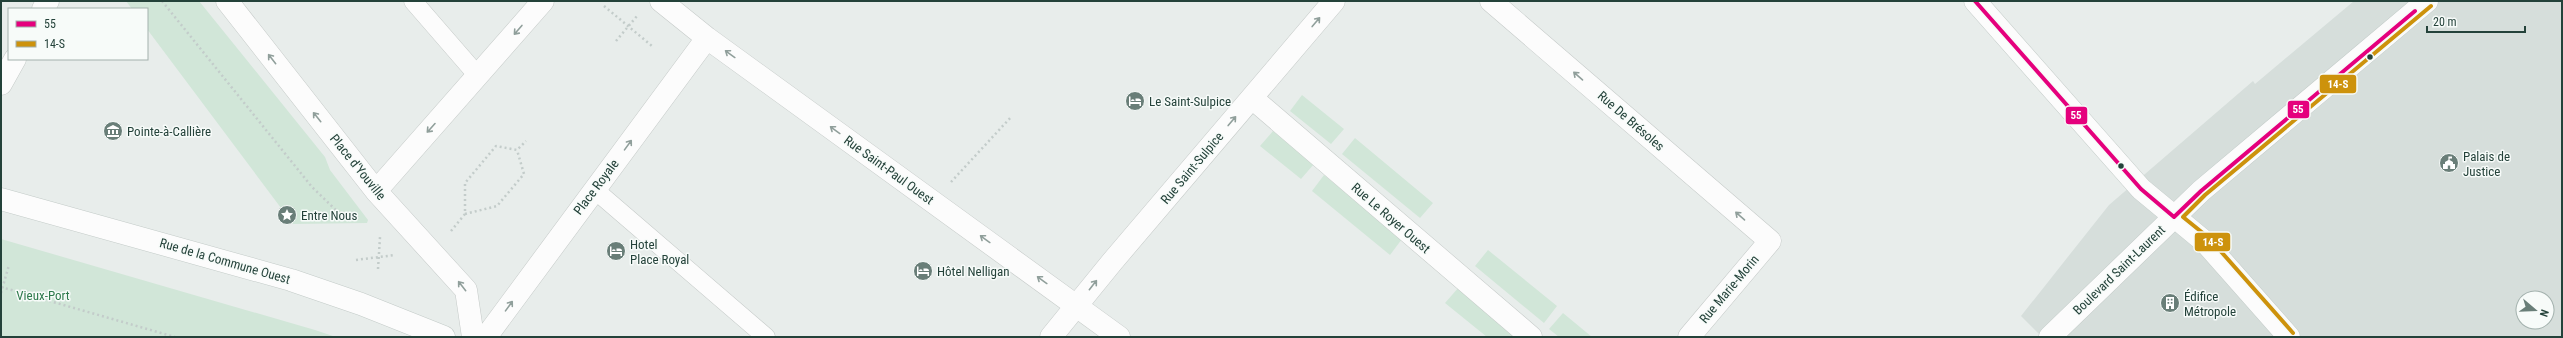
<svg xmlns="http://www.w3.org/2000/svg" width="2563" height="338" font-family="'Roboto Condensed',sans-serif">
	<rect width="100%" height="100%" fill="#e8edeb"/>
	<path fill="#d6dedb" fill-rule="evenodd" d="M2354,1h208v336h-520l-21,-21 88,-111 144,-124 2,3zM2523,298h24v24h-24z"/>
	<path fill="#d1e6d8" d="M126,1h73l126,156 5,13 38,50 -1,3 -74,1 -146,-195v-20h-15z
		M1302,95l42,34 -13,15 -41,-33z
		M1273,131l41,33 -13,15 -41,-33z
		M1355,138l78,65 -13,15 -78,-64z
		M1324,175l78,64 -12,16 -78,-64z
		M1,239l314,91 21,7h-335z
		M1488,250l69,56 -13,17 -69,-57z
		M1459,287l61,50h-33l-42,-34z
		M1563,313l29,24h-33l-10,-8z"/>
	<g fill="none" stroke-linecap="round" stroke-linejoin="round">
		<g stroke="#c5cac8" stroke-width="19">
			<path id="lane" d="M413,1l65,75
				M595,190l171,147"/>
		</g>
		<g stroke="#c5cac8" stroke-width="23">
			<path id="street" d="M227,1l149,190 90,99 7,47
				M661,1l46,37 412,299
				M1491,1l279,240 -81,96
				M43,9l5,-8
				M1,84l14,-25
				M1252,98l279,239
				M376,191l167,-190
				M486,337l221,-299
				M1051,337l61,-75 222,-261"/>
		</g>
		<g stroke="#c3cbc8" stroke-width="23">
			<path id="secondary" d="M1975,1l166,188 64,53 84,95
				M1,199l290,81 70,24 83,33
				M2050,337l151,-146 226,-190"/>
		</g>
		<path stroke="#c3ccca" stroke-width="2.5" stroke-dasharray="2 3" stroke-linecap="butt" d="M162,1l150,186 29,28
			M604,6l48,40
			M616,41l21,-25
			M951,182l61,-66
			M465,214l32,-8 27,-32 -7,-24
			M451,231l14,-17v-31l31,-37 21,4 9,-9
			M356,260l39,-5
			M378,269l2,-32
			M1,287l174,50
			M1,293l8,-28"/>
		<use href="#lane" stroke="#fcfcfc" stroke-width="18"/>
		<use href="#street" stroke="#fcfcfc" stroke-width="22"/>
		<use href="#secondary" stroke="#fcfcfc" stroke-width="22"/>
		<g stroke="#f7fbf9" stroke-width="7">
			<path id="bus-1" d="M1975,1l166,188 33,28 27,-26 214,-180"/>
		</g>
		<g stroke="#f7fbf9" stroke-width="7">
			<path id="bus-2" d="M2293,333l-84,-95 -26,-21 22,-22 226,-189"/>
		</g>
		<use href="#bus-1" stroke="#e5007d" stroke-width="4"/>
		<use href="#bus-2" stroke="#cd920c" stroke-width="4"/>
	</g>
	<defs><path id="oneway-shaft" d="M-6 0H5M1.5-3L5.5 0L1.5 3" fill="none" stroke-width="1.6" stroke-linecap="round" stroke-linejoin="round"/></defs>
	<g stroke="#909f9b">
		<use href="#oneway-shaft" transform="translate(1316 22) rotate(-50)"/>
		<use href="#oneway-shaft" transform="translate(518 30) rotate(131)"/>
		<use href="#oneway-shaft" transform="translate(730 54) rotate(-144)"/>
		<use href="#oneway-shaft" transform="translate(272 59) rotate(-128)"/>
		<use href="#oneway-shaft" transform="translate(1578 76) rotate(-139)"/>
		<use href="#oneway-shaft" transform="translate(317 117) rotate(-129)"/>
		<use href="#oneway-shaft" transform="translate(1232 121) rotate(-50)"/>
		<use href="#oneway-shaft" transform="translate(431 128) rotate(132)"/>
		<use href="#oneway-shaft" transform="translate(835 130) rotate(-144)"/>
		<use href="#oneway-shaft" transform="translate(628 145) rotate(-54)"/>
		<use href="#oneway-shaft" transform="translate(1740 216) rotate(-139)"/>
		<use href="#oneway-shaft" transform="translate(985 239) rotate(-144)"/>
		<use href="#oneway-shaft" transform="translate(1042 280) rotate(-144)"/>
		<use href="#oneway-shaft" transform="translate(1093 285) rotate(-52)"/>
		<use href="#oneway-shaft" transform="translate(462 286) rotate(-128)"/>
		<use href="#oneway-shaft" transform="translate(509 306) rotate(-54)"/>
	</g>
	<defs>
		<g id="hotel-disc" transform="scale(1)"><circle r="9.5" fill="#697e78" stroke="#f7fbf9"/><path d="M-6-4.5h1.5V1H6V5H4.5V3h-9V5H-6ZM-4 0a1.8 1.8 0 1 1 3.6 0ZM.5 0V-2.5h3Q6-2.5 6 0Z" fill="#fff"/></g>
		<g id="museum-disc" transform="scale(1)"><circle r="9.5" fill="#697e78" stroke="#f7fbf9"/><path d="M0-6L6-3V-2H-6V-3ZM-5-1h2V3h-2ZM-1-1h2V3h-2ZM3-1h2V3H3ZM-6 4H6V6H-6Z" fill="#fff"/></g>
		<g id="civic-disc" transform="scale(1)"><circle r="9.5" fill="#697e78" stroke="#f7fbf9"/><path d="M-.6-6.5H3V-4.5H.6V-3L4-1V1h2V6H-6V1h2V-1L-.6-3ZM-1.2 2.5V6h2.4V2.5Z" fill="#fff"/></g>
		<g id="sight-disc" transform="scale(1)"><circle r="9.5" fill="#697e78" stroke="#f7fbf9"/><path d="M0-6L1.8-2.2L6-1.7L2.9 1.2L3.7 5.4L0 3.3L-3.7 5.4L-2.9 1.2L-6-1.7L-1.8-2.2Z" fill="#fff"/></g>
		<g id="building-disc" transform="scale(1)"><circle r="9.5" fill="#697e78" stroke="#f7fbf9"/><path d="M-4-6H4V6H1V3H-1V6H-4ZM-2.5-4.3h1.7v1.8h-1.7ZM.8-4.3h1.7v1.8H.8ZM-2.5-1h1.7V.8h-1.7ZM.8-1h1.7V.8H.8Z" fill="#fff"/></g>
	</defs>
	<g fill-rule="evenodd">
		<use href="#hotel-disc" x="1135" y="101"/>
		<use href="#museum-disc" x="113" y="131"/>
		<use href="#civic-disc" x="2449" y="163"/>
		<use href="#sight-disc" x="287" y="215"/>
		<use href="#hotel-disc" x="616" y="251"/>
		<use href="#hotel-disc" x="923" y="271"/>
		<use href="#building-disc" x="2170" y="303"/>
	</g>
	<g fill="#24423a" stroke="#f7fbf9" stroke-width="1.5">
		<circle cx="2370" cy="57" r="3.5"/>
		<circle cx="2121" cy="166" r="3.5"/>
	</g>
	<g text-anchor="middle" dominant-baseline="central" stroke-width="3" stroke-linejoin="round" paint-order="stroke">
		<g font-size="13" fill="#24423a" stroke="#f7fbf9" text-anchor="start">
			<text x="1149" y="101">Le Saint-Sulpice</text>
			<text x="127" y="131">Pointe-à-Callière</text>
			<text x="2463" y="156">Palais de<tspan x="2463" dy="15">Justice</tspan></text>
			<text x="301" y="215">Entre Nous</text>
			<text x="630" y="244">Hotel<tspan x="630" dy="15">Place Royal</tspan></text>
			<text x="937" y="271">Hôtel Nelligan</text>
			<text x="2184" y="296">Édifice<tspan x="2184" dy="15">Métropole</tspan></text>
		</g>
		<g font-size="13" fill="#24423a" stroke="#f7fbf9">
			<text transform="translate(1631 121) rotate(41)">Rue De Brésoles</text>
			<text transform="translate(358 167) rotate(51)">Place d'Youville</text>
			<text transform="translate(1192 168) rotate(-50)">Rue Saint-Sulpice</text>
			<text transform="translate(889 170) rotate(36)">Rue Saint-Paul Ouest</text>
			<text transform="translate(596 187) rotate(-53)">Place Royale</text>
			<text transform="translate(1391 218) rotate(41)">Rue Le Royer Ouest</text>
			<text transform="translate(225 261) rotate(16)">Rue de la Commune Ouest</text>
			<text transform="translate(2119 270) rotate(-44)">Boulevard Saint-Laurent</text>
			<text transform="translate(1729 289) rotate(-50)">Rue Marie-Morin</text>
		</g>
		<g font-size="13" fill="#2d7a4b" stroke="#f7fbf9">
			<text x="43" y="295">Vieux-Port</text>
		</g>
	</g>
	<g stroke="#f7fbf9" stroke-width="1.5">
		<rect x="2319" y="74" width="38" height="20" rx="4" fill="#cd920c"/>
		<rect x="2287" y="100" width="23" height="19" rx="4" fill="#e5007d"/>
		<rect x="2065" y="106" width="23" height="19" rx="4" fill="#e5007d"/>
		<rect x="2194" y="232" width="37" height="20" rx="4" fill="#cd920c"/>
	</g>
	<g font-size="11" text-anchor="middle" font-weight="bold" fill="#fff">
		<text x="2338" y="88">14-S</text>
		<text x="2298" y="113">55</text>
		<text x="2076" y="119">55</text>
		<text x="2213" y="246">14-S</text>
	</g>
	<rect width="2563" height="338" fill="none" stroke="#24423a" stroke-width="4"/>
	<rect x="8" y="8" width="140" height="52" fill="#f7fbf9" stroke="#a3b1ad"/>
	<rect x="16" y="21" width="20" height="6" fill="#e5007d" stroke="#a3b1ad"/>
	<text x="44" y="28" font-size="12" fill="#24423a">55</text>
	<rect x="16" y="41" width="20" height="6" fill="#cd920c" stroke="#a3b1ad"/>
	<text x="44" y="48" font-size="12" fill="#24423a">14-S</text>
	<g transform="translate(2535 310) rotate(109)"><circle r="19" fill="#f7fbf9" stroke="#a3b1ad"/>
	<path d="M0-3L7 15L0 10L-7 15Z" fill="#697e78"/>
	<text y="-6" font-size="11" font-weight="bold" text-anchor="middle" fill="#24423a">N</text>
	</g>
	<path d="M2427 26v6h98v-6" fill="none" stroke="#24423a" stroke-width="2"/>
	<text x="2433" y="26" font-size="12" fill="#24423a" stroke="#f7fbf9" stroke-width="3" paint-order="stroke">20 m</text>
</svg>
